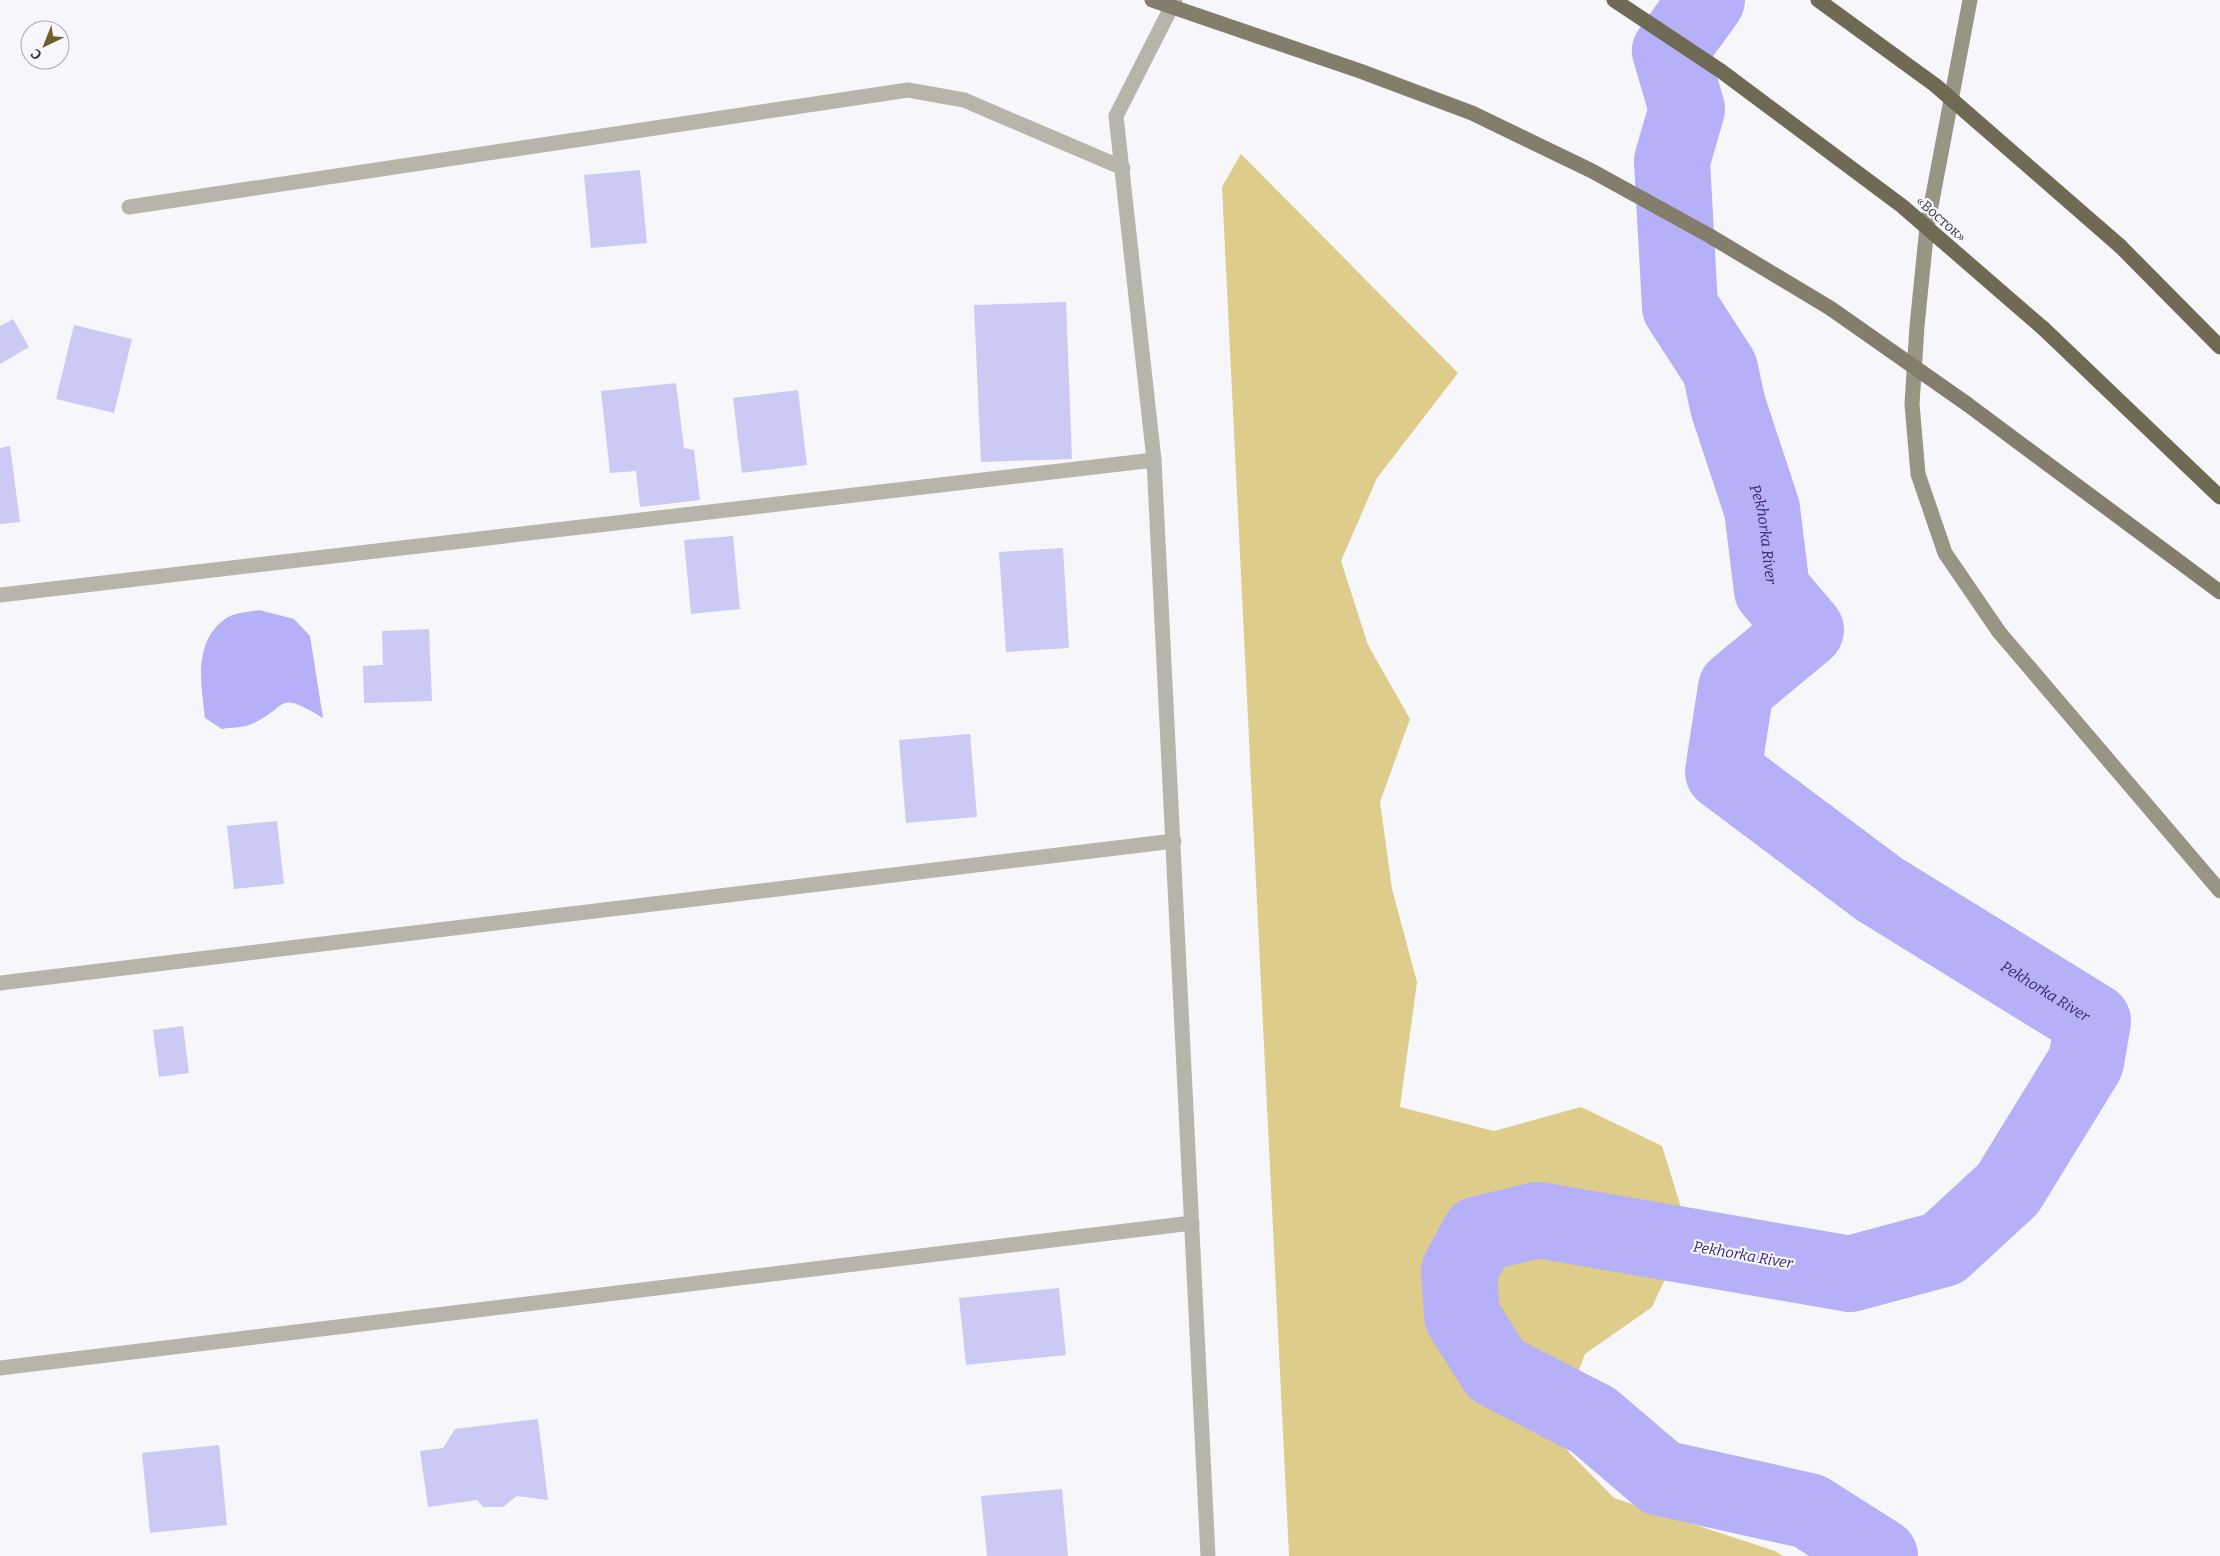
<svg xmlns="http://www.w3.org/2000/svg" width="2220" height="1556" font-family="Bitter,serif">
	<rect width="100%" height="100%" fill="#f6f6fb"/>
	<path fill="#decd8a" d="M1241,154l217,219 -81,105 -36,83 27,84 42,74 -30,83 12,87 25,93 -17,125 94,24 87,-24 81,39 26,84 -36,77 -67,47 -31,83 60,61 161,53 8,5h-494l-67,-1369z"/>
	<path fill="#b5b0f7" d="M259,610l35,9 16,17 13,82c-50,-30 -32,-10 -74,7 -8,3 -19,2 -27,4l-17,-11c-4,-34 -12,-76 20,-99 8,-6 24,-7 34,-9z"/>
	<g fill="none" stroke-linecap="round" stroke-linejoin="round">
		<path stroke="#b5b0f7" stroke-width="76" id="s1" d="M1707,0l-37,51 17,58 -15,52 8,146 40,62 8,37 34,103 10,81 34,40 -70,58 -13,84 156,117 214,132 -7,41 -78,127 -65,60 -93,25 -312,-54 -59,14 -20,37 3,45 34,54 97,50 68,58 148,33 71,45"/>
	</g>
	<path fill="#cbcaf5" d="M640,170l7,73 -56,5 -7,-73z
		M1066,302l6,157 -91,3 -7,-157z
		M13,319l16,28 -29,17v-38z
		M74,325l58,14 -18,74 -58,-14z
		M676,383l8,65 10,2 6,50 -60,7 -4,-36 -26,2 -9,-82z
		M798,390l9,75 -65,8 -9,-75z
		M10,446l10,76 -20,2v-76z
		M733,536l7,73 -49,5 -7,-74z
		M1063,548l6,100 -63,4 -7,-100z
		M429,629l3,72 -68,2 -1,-37 20,-1 -1,-34z
		M970,734l7,83 -71,6 -7,-83z
		M277,821l7,63 -50,5 -7,-63z
		M183,1026l6,47 -30,4 -6,-47z
		M1059,1288l7,67 -100,10 -7,-67z
		M538,1419l10,81 -31,-4 -14,11h-20l-6,-7 -49,7 -8,-56 23,-3 12,-19z
		M219,1445l8,80 -77,8 -8,-80z
		M1062,1489l6,67h-81l-6,-60z"/>
	<g fill="none" stroke-linecap="round" stroke-linejoin="round">
		<path stroke="#b7b5aa" stroke-width="15" d="M129,207l779,-117 56,10 159,68
			M0,595l1154,-135
			M0,983l1174,-142
			M0,1368l1192,-145"/>
		<path stroke="#b7b5aa" stroke-width="15" d="M1175,0l-59,116 38,344 54,1096"/>
		<path stroke="#989585" stroke-width="15" d="M1970,0l-43,227 -10,99 -5,78 6,70 27,79 54,79 221,259"/>
		<path stroke="#827e6b" stroke-width="15" d="M1967,404l253,188"/>
		<path stroke="#6f6a54" stroke-width="15" d="M2120,246l100,101
			M2044,329l176,168"/>
		<path stroke="#827e6b" stroke-width="15" d="M1152,0l208,71 112,42 120,58 118,65 120,72 137,96"/>
		<path stroke="#6f6a54" stroke-width="15" d="M1614,0l107,71 181,135 142,123
			M1818,0l117,85 185,161"/>
	</g>
	<g text-anchor="middle" dominant-baseline="central" stroke-width="4.5" stroke-linejoin="round" paint-order="stroke">
		<g font-size="14" fill="#383841" stroke="#f6f6fb">
			<text transform="translate(1941 219) rotate(41)">«Восток»</text>
		</g>
		<g font-size="15" font-style="italic" fill="#372676" stroke="#f6f6fb">
			<text stroke="none"><textPath href="#s1" startOffset="569">Pekhorka River</textPath></text>
			<text stroke="none"><textPath href="#s1" startOffset="1244">Pekhorka River</textPath></text>
			<text transform="translate(1743 1255) rotate(10)">Pekhorka River</text>
		</g>
	</g>
	<g transform="translate(45 45) rotate(223)"><circle r="24" fill="#f6f6fb" stroke="#aaaab1"/>
	<path d="M0-4L9 19L0 12L-9 19Z" fill="#6d602d"/>
	<text y="-8" font-size="14" font-weight="bold" text-anchor="middle" fill="#383841">С</text>
	</g>
</svg>
